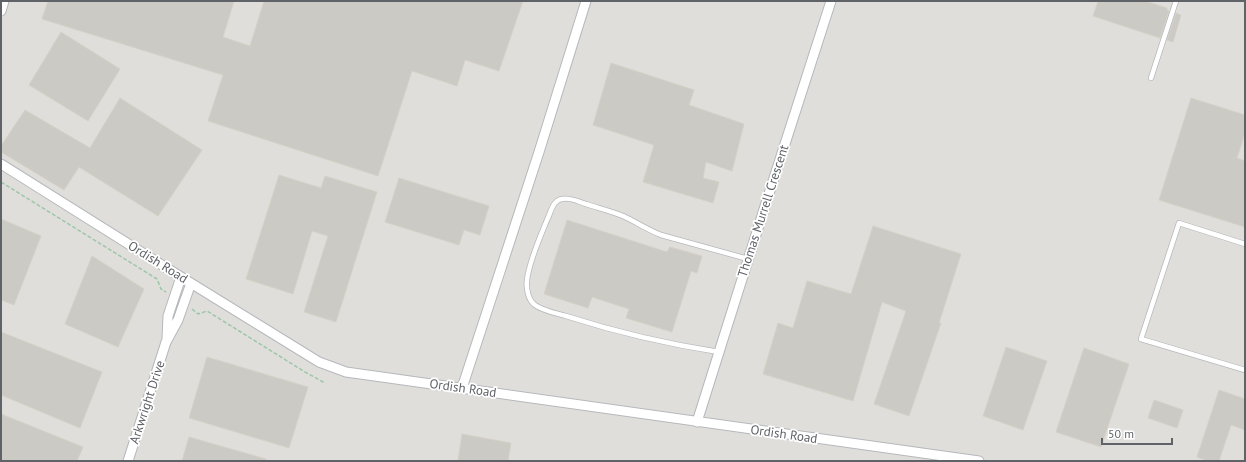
<svg xmlns="http://www.w3.org/2000/svg" width="1246" height="462" font-family="'PT Sans',sans-serif">
	<rect width="100%" height="100%" fill="#f1efe8"/>
	<path fill="#e0deda" d="M1,1h1244v460h-1244z"/>
	<path fill="#cccac5" stroke="#d6d1c6" d="M48,1h186l-11,36 27,9 14,-45h259l-24,70 -34,-11 -8,26 -45,-15 -34,105 -170,-55 15,-46 -181,-56z
		M1098,1h47l22,7v2l2,1 -9,27 -67,-22z
		M1176,13l5,2 -8,27 -6,-2z
		M61,32l59,37 -32,52 -59,-36z
		M611,63l83,27 -5,15 55,19 -12,47 -26,-9 -3,16 16,4 -6,21 -70,-21 11,-37 -61,-20z
		M120,98l82,52 -44,66 -79,-49 -15,23 -63,-38v-6l24,-36 65,38z
		M1191,98l54,17v18l-8,25 8,3v66l-86,-27z
		M279,175l42,13 4,-12 52,16 -41,130 -32,-10 24,-76 -16,-5 -19,63 -47,-15z
		M399,178l90,28 -9,29 -16,-5 -5,15 -74,-23z
		M1,219l40,17 -27,69 -13,-5z
		M567,220l100,32 3,-5 32,9 -5,17 -6,-2 -19,61 -46,-14 3,-9 -37,-12 -4,11 -44,-14z
		M873,226l88,28 -22,69h2l-32,93 -35,-12 32,-93 -24,-9 -29,99 -90,-27 15,-51 15,5 14,-47 44,13z
		M92,256l52,33 -26,58 -53,-23z
		M1,332l101,40 -22,56 -79,-33z
		M1006,347l41,14 -24,69 -40,-14z
		M1084,348l45,16 -28,83 -45,-15z
		M207,357l101,30 -19,61 -100,-30z
		M1219,390l26,9v31l-14,-5 -12,36h-11l-11,-4z
		M1154,400l29,10 -6,18 -29,-10z
		M1,414l82,33 -6,14h-76z
		M462,434l49,9 -3,18h-50z
		M189,437l77,22v2h-84z"/>
	<g fill="none" stroke-linecap="round" stroke-linejoin="round">
		<g stroke="#b5b8bc" stroke-width="6">
			<path id="service" d="M1151,78l25,-77
				M1245,244l-66,-21 -38,116 104,31
				M719,352c-52,-8 -103,-20 -153,-36 -10,-3 -23,-5 -31,-11 -7,-5 -9,-17 -8,-25 2,-18 13,-43 20,-60 3,-6 4,-12 8,-17 2,-2 4,-4 7,-4 8,-2 17,3 24,5 12,4 25,7 37,12 13,6 25,14 38,19l87,24"/>
		</g>
		<g stroke="#b5b8bc" stroke-width="11">
			<path id="minor" d="M1,11l3,-10
				M1,164l180,113 138,85 27,10 633,89
				M167,339l1,-23 13,-39
				M462,388l77,-236 47,-151
				M697,422l69,-219 65,-202
				M128,461l38,-119 12,-22 13,-37"/>
		</g>
		<path stroke="#9cc7a9" stroke-width="1.5" stroke-dasharray="4 2" stroke-linecap="butt" d="M1,182l156,97 4,10 5,3
			M192,309l6,5 9,-3 98,61 20,11"/>
		<use href="#service" stroke="#fff" stroke-width="4.5"/>
		<use href="#minor" stroke="#fff" stroke-width="9"/>
	</g>
	<g text-anchor="middle" dominant-baseline="central" stroke-width="3.5" stroke-linejoin="round" paint-order="stroke">
		<g font-size="13" fill="#5f6368" stroke="#fff">
			<text transform="translate(763 211) rotate(-72)">Thomas Murrell Crescent</text>
			<text transform="translate(158 262) rotate(32)">Ordish Road</text>
			<text transform="translate(463 388) rotate(8)">Ordish Road</text>
			<text transform="translate(147 402) rotate(-72)">Arkwright Drive</text>
			<text transform="translate(784 434) rotate(8)">Ordish Road</text>
		</g>
	</g>
	<rect width="1246" height="462" fill="none" stroke="#5f6368" stroke-width="4"/>
	<path d="M1102 438v6h70v-6" fill="none" stroke="#5f6368" stroke-width="2"/>
	<text x="1108" y="438" font-size="12" fill="#5f6368" stroke="#ffffff" stroke-width="3" paint-order="stroke">50 m</text>
</svg>
